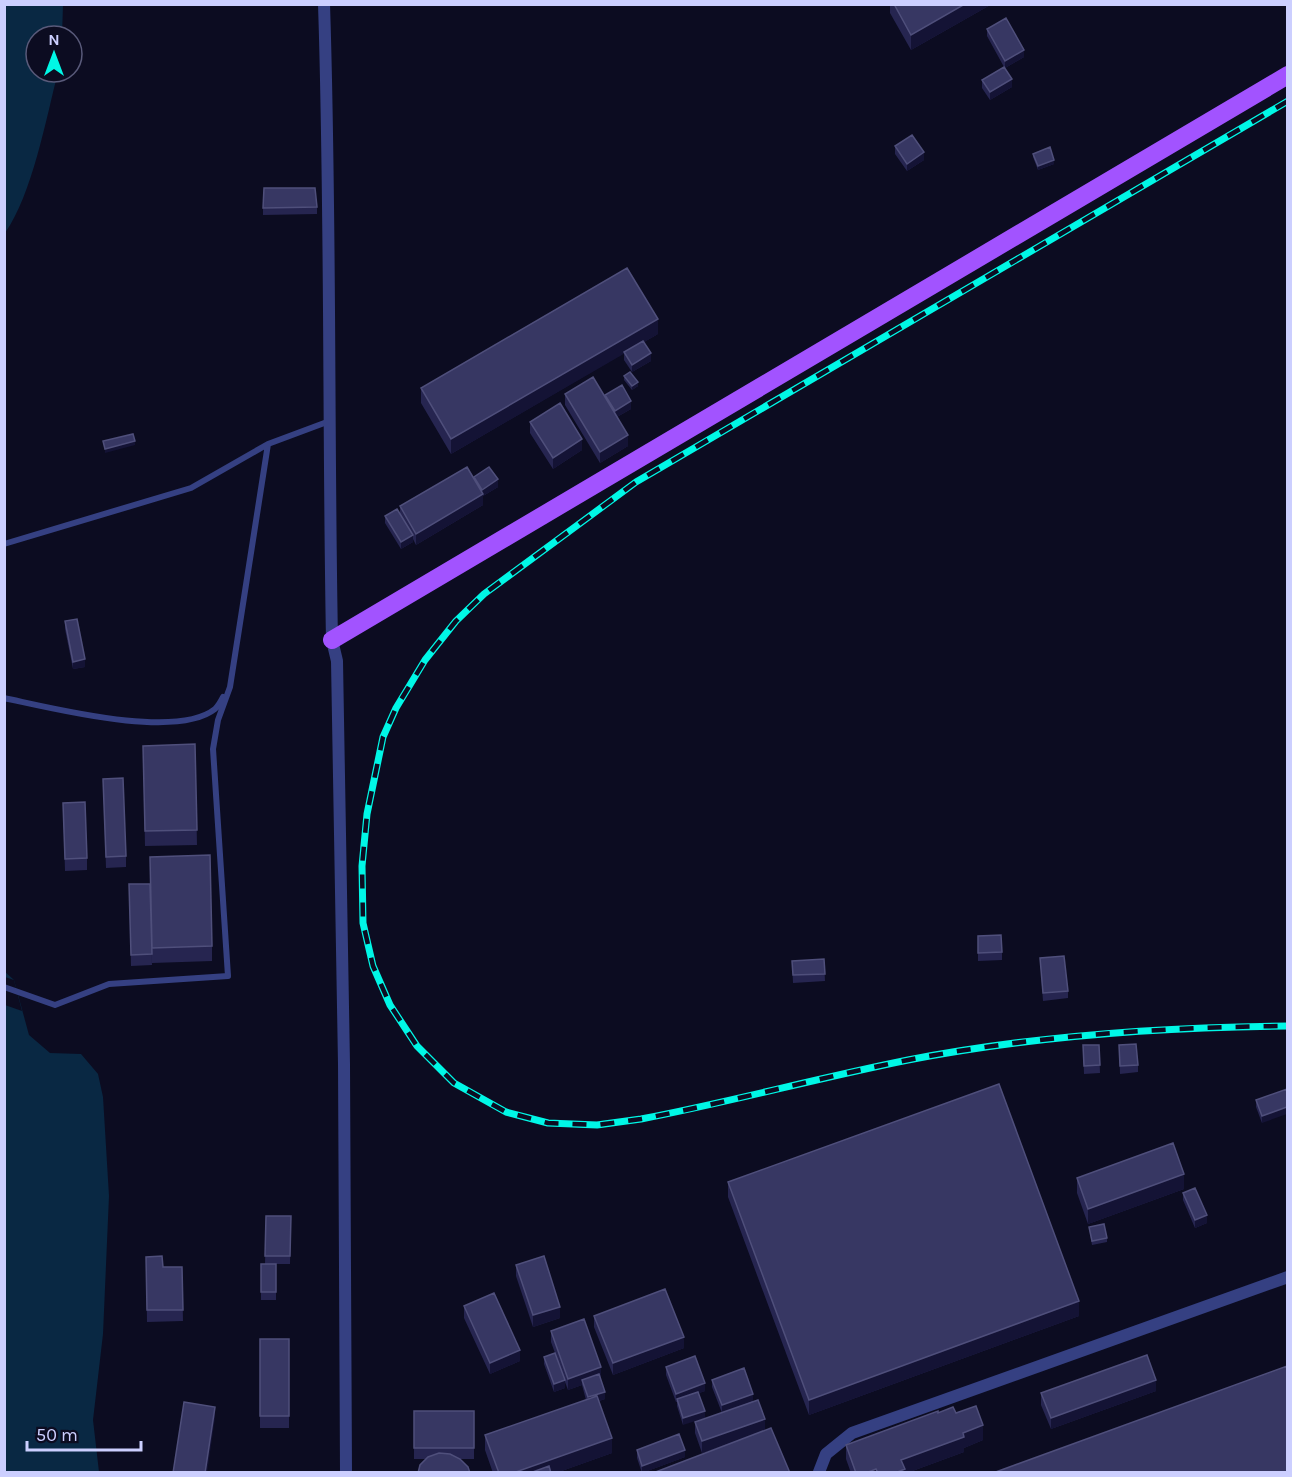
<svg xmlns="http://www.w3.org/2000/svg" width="1292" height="1477" font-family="Karla,sans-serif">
	<rect width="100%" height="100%" fill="#0c0c21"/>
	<path fill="#092843" d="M5,4l58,1 -1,31h-26v36h22c-12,47 -26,123 -53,161z
		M4,971l10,9 15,55 21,18 31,1 17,20 5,23 6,99 -6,138 -10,86 6,52h-94z"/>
	<path fill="#0c0c21" d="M5,977l9,3 8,31 -17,-6z"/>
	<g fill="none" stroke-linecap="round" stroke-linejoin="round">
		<path stroke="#354082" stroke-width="6" d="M4,544l187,-56 77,-44 59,-22
			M4,698c48,10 172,42 211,11 3,-3 6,-8 8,-12
			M4,987l51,18 54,-21 119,-8 -15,-227 5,-29 12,-33 38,-243"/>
		<path stroke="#354082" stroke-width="12" d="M324,4c7,213 4,424 8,636l5,21 7,403 2,408
			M819,1472l7,-18 26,-21 436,-156"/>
		<path stroke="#a253ff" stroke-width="18" d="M332,640l956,-565"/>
		<g stroke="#00f7e6" stroke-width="7">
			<path id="rail" d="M1288,101l-652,381 -152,112 -28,27 -31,39 -29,48 -13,29 -16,77 -5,52 1,57 10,43 17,39 27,41 37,37 52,29 42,11 49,2 44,-6c89,-17 177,-41 267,-59 124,-24 253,-33 380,-34"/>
		</g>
		<use href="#rail" stroke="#0c0c21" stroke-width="4.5" stroke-dasharray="14" stroke-linecap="butt"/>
	</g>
	<path fill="#262550" d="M890,4h102l-81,46 -21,-37z
		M987,29l37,28 -19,11 7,19 -22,13 -8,-12v-8l22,-13 -17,-31z
		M895,146l29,14 -17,11 -12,-17z
		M1033,154l21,10 -16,6 -5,-13z
		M317,207v7l-54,1v-7z
		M658,334l-14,8 7,19 -19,11 -8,-12v-7l-173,101 -30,-51v-15z
		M624,376l14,10 -6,4 -8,-10z
		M565,394l40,3v-2l26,14 -14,8 11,29 -28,17 -35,-58z
		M530,422l52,28 -29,19 -23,-36z
		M474,478l24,9 -15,9v9l-67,40 -3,-6v3l-12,7 -16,-26v-7l15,-3v-7z
		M65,621l20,46 -12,2 -8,-40z
		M195,744l2,101 -52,1 -2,-100z
		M103,779l23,77v11l-20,1z
		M63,803l24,55v12l-22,1z
		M150,871l62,75v15l-60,2z
		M129,884h21l2,81 -21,1z
		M978,936l24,16v8l-24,1z
		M1040,958l28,33v7l-25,3z
		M824,959l1,22 -32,2 -1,-22z
		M1083,1045h16l1,28 -16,1z
		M1119,1045l19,20v7l-18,2z
		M1287,1089l-25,34 -6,-16v-7z
		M1077,1178l107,11 -96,35 -11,-31z
		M728,1182l351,134 -270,99 -81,-218z
		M1183,1193l24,30 -12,5 -12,-28z
		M266,1216h25l-1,48h-25z
		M1089,1227l18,11v4l-15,3z
		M146,1257l17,10h19l1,54 -36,1z
		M261,1264h15v36h-15z
		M516,1265l44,53 -27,9 -17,-51z
		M464,1306l56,55 -30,13 -26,-56z
		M594,1316l90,32 -71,27 -19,-48z
		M551,1331l50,47h-1l5,21 -6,2 13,52 -56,20h-63l-8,-23v-15l101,-35 -4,-15 -14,5 -3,-8v6l-11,4 -10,-28v-7l11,-4 -4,-11z
		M260,1339h29v89h-29z
		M666,1367l39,24 -6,2 -16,32 -6,-19v-4h-1l-10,-27z
		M712,1380l41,21 12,30 -63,22 -7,-20v-11l27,-9 -10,-26z
		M1156,1391l-105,38 -10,-24v-12z
		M414,1411h60v48h-60z
		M938,1413l45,27 -19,8v4l-57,21h-56l-5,-14v-14z
		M637,1450l48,7 -43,16 -5,-15z"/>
	<path fill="#141335" d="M965,4h27l-81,46v-15z
		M1024,50v7l-19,11v-7z
		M1012,79v8l-22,13v-8z
		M924,152v8l-17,11v-7z
		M1054,160v4l-16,6v-4z
		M658,319v15l-207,120v-15z
		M651,353v8l-19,11v-7z
		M638,382v4l-6,4v-4z
		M631,401v8l-16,9v-7z
		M628,435v11l-28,17v-11z
		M582,439v11l-29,19v-11z
		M135,441v4l-30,8v-4z
		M498,479v8l-15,9v9l-67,40v-11l66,-39v-5z
		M413,535v7l-12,7v-7z
		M85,659v8l-12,2v-7z
		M1287,1107v7l-25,9v-7z
		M1184,1174v15l-96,35v-15z
		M1207,1215v8l-12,5v-8z
		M1079,1301v15l-270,99v-15z
		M560,1307v11l-27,9v-12z
		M684,1337v11l-71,27v-12z
		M520,1350v11l-30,13v-11z
		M601,1367v11l-18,6 -1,-4v5l-14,5v-11z
		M565,1380v8l-11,4v-8z
		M1156,1380v11l-105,38v-11z
		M705,1383v8l-27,10 -1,-2 -1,3v-8z
		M605,1392v7l-17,6v-8z
		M753,1394v7l-31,12v-8z
		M215,1407v11l-8,55h-2z
		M705,1411v7l-22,7v-7z
		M765,1419v12l-63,22v-12z
		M983,1425v15l-19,8v4l-57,21h-12l6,-13 62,-27z
		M612,1438v15l-56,20h-43z
		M685,1450v7l-43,16v-7z
		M876,1469v4h-10z"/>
	<path fill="#373763" stroke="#4f4f7b" stroke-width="1.5" d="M894,4h71l-54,31z
		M1006,18l18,32 -19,11 -18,-32z
		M1004,67l8,12 -22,13 -8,-12z
		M912,135l12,17 -17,12 -12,-18z
		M1050,147l4,13 -16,6 -5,-12z
		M264,188h51l2,19 -54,1z
		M627,268l31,51 -207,120 -30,-51z
		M643,341l8,12 -19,12 -8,-13z
		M630,372l8,10 -6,4 -8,-10z
		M593,377l35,58 -28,17 -35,-58z
		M622,385l9,16 -16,10 -10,-16z
		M560,403l22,36 -29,19 -23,-36z
		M133,434l2,7 -30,8 -2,-8z
		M467,467l16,27 -67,40 -16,-28z
		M489,467l9,12 -16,11 -8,-13z
		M397,509l16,26 -12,7 -16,-26z
		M77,619l8,40 -12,3 -8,-41z
		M195,744l2,86 -52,1 -2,-85z
		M123,778l3,78 -20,1 -3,-78z
		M85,802l2,56 -22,1 -2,-56z
		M210,855l2,91 -60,2 -2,-91z
		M129,884h21l2,70 -21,1z
		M1001,935l1,17 -24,1v-17z
		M1064,956l4,35 -25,2 -3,-35z
		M824,959l1,15 -32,1 -1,-14z
		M1136,1044l2,21 -18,1 -1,-21z
		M1083,1045h16l1,20 -16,1z
		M999,1084l80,217 -270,99 -81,-218z
		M1287,1089v18l-25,9 -6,-16z
		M1173,1143l11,31 -96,35 -11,-31z
		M1195,1188l12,27 -12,5 -12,-27z
		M266,1216h25l-1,40h-25z
		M1104,1224l3,14 -15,3 -3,-14z
		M162,1256l1,11h19l1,43h-36l-1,-53z
		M544,1256l16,51 -27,8 -17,-50z
		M261,1264h15v28h-15z
		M665,1289l19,48 -71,26 -19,-47z
		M494,1293l26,57 -30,13 -26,-57z
		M584,1319l17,48 -33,12 -17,-48z
		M260,1339h29v77h-29z
		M555,1353l10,27 -11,4 -10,-27z
		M1147,1355l9,25 -105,38 -10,-25z
		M695,1356l10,27 -29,11 -10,-27z
		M1287,1366v107h-294z
		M744,1368l9,26 -31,11 -10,-25z
		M599,1374l6,18 -17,5 -6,-17z
		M698,1392l7,19 -22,7 -6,-19z
		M597,1396l15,42 -99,35h-14l-14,-38z
		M758,1400l7,19 -63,22 -7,-19z
		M184,1402l31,5 -10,66h-32z
		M976,1406l7,19 -20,8 1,4 -63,23 4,9 -10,4h-17l-2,-4 -10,4h-10l-10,-28 92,-34v2l15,-6 3,6z
		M414,1411h60v37h-60z
		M771,1428l19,45h-137z
		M679,1434l6,16 -43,16 -5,-16z
		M439,1453l11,1 10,5 8,8 2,6h-52l2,-8 8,-8z
		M549,1466l2,7h-21z"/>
	<rect width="1292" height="1477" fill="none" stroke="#cccfff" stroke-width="12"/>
	<g transform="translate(54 54)"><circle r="28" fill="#0c0c21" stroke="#595a7a" stroke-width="1.5"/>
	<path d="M0-4.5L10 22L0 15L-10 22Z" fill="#00f7e6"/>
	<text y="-9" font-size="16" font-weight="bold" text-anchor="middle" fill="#cccfff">N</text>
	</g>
	<path d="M27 1441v9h114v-9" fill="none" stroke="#cccfff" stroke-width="3"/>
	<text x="36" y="1441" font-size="18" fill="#cccfff" stroke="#0c0c21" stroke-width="4.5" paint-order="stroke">50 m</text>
</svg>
